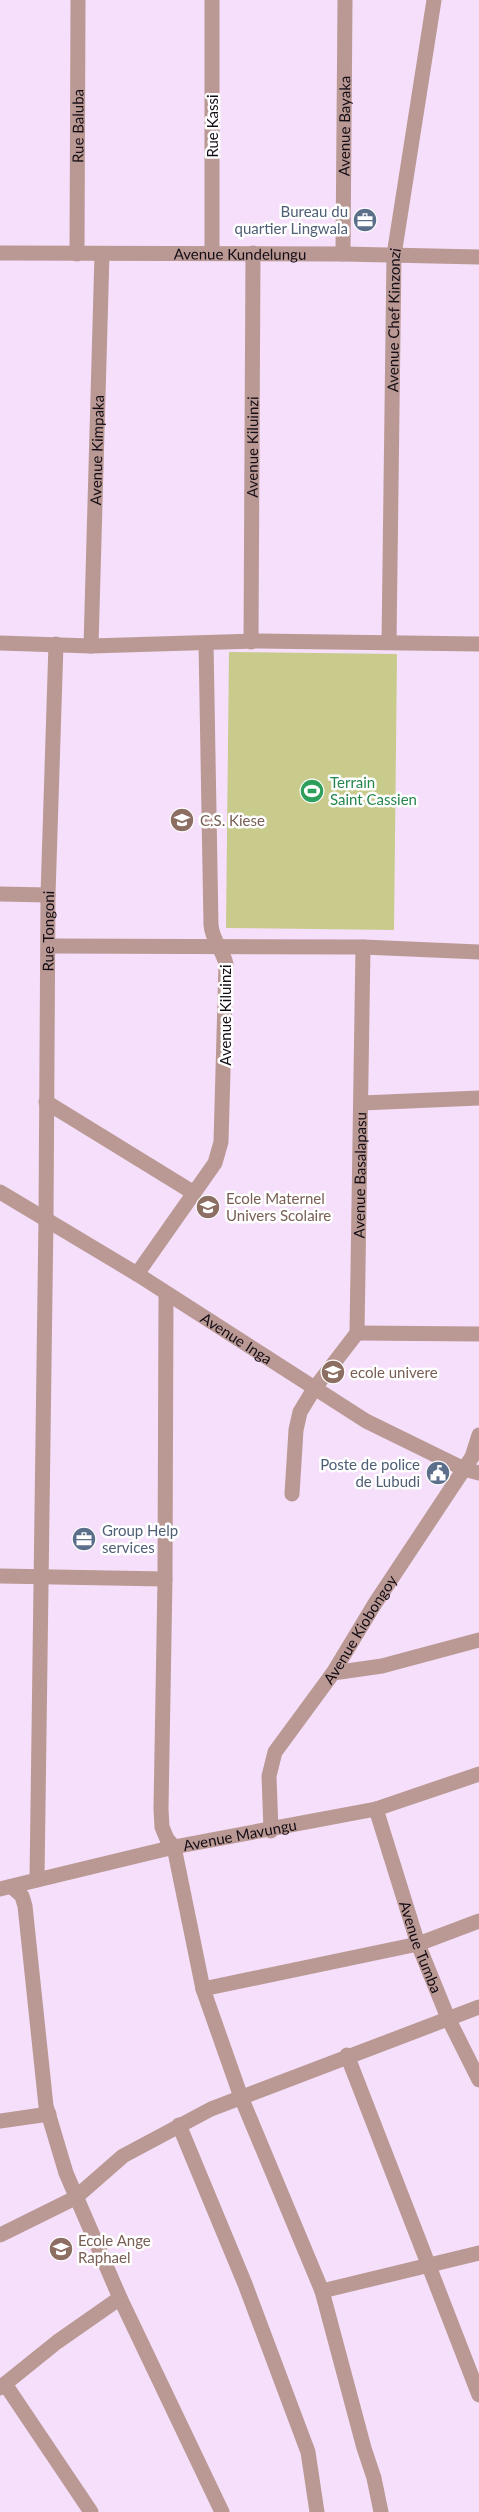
<svg xmlns="http://www.w3.org/2000/svg" width="479" height="2512" font-family="Lato,sans-serif">
	<rect width="100%" height="100%" fill="#f5dffa"/>
	<path fill="#c8cb8b" d="M229,652l168,2 -3,276 -168,-2z"/>
	<g fill="none" stroke-linecap="round" stroke-linejoin="round">
		<g stroke="#ba9994" stroke-width="15">
			<path id="s1" d="M0,253l343,1 136,3"/>
			<path d="M212,253v-253"/>
			<path id="s2" d="M77,254l1,-254"/>
			<path id="s3" d="M343,254l2,-254"/>
			<path id="s4" d="M251,642l2,-389"/>
			<path id="s5" d="M389,642l5,-387 40,-255"/>
			<path d="M0,643l91,3 167,-5 221,3"/>
			<path id="s6" d="M91,646l11,-392"/>
			<path d="M0,894l48,1"/>
			<path d="M49,946l314,1 116,5"/>
			<path d="M46,1102l148,91"/>
			<path d="M362,1103l117,-5"/>
			<path id="s7" d="M0,1192l137,82 229,147 98,48 15,4"/>
			<path d="M137,1274l78,-111 6,-21 5,-178c-3,-14 -14,-24 -15,-39l-5,-282"/>
			<path d="M166,1294l-1,285 -4,230 1,18 5,12 7,8 29,142 38,108 81,194 42,157 10,30 7,34"/>
			<path d="M357,1333l122,1"/>
			<path id="s8" d="M292,1494l4,-64 4,-18 14,-23 43,-56 6,-386"/>
			<path d="M0,1576l165,3"/>
			<path d="M333,1673l49,-7 97,-26"/>
			<path id="s9" d="M376,1809l42,135 30,74 31,62"/>
			<path id="s10" d="M271,1831l-2,-55 6,-24 58,-79 41,-68 98,-148 7,-22"/>
			<path id="s11" d="M37,1880l9,-662 2,-323 8,-251"/>
			<path d="M12,1887l10,9 3,10 21,200 20,67 54,125 102,214"/>
			<path id="s12" d="M0,1889l174,-42 202,-38 103,-35"/>
			<path d="M203,1989l215,-45 61,-23"/>
			<path d="M347,2055l132,340"/>
			<path d="M0,2121l49,-7"/>
			<path d="M179,2125l66,159 63,168 9,60"/>
			<path d="M0,2235l75,-37 48,-42 88,-47 268,-102"/>
			<path d="M322,2291l157,-38"/>
			<path d="M5,2384l86,128"/>
			<path d="M0,2388l57,-46 63,-44"/>
		</g>
	</g>
	<defs>
		<g id="office-disc" transform="scale(1.25)"><circle r="9.5" fill="#5c6f8a" stroke="#fff"/><path d="M-6-3h4V-5.5h4V-3h4V5H-6ZM-1-4.5V-3h2v-1.5ZM-6 0V1H6V0Z" fill="#fff"/></g>
		<g id="stadium-disc" transform="scale(1.25)"><circle r="9.5" fill="#2e9e5b" stroke="#fff"/><path d="M0-5a6.5 5 0 1 0 0 10a6.5 5 0 1 0 0-10ZM-3.5-1.8h7v3.6h-7Z" fill="#fff"/></g>
		<g id="school-disc" transform="scale(1.25)"><circle r="9.5" fill="#8d6e63" stroke="#fff"/><path d="M0-5L7-2L0 1L-7-2ZM-4 1L0 2.5L4 1V4Q0 6-4 4Z" fill="#fff"/></g>
		<g id="university-disc" transform="scale(1.25)"><circle r="9.5" fill="#8d6e63" stroke="#fff"/><path d="M0-5L7-2L0 1L-7-2ZM-4 1L0 2.5L4 1V4Q0 6-4 4Z" fill="#fff"/></g>
		<g id="civic-disc" transform="scale(1.25)"><circle r="9.5" fill="#5c6f8a" stroke="#fff"/><path d="M-.6-6.5H3V-4.5H.6V-3L4-1V1h2V6H-6V1h2V-1L-.6-3ZM-1.2 2.5V6h2.4V2.5Z" fill="#fff"/></g>
	</defs>
	<g fill-rule="evenodd">
		<use href="#office-disc" x="365" y="220"/>
		<use href="#stadium-disc" x="312" y="791"/>
		<use href="#school-disc" x="182" y="820"/>
		<use href="#school-disc" x="208" y="1207"/>
		<use href="#university-disc" x="333" y="1372"/>
		<use href="#civic-disc" x="438" y="1473"/>
		<use href="#office-disc" x="84" y="1539"/>
		<use href="#school-disc" x="61" y="2249"/>
	</g>
	<g text-anchor="middle" dominant-baseline="central" stroke-width="5" stroke-linejoin="round" paint-order="stroke">
		<g font-size="15" fill="#130c15" stroke="#fff">
			<text transform="translate(212 126) rotate(-90)">Rue Kassi</text>
			<text stroke="none"><textPath href="#s2" startOffset="128">Rue Baluba</textPath></text>
			<text stroke="none"><textPath href="#s3" startOffset="128">Avenue Bayaka</textPath></text>
			<text stroke="none"><textPath href="#s1" startOffset="240">Avenue Kundelungu</textPath></text>
			<text stroke="none"><textPath href="#s5" startOffset="322">Avenue Chef Kinzonzi</textPath></text>
			<text stroke="none"><textPath href="#s4" startOffset="195">Avenue Kiluinzi</textPath></text>
			<text stroke="none"><textPath href="#s6" startOffset="196">Avenue Kimpaka</textPath></text>
			<text stroke="none"><textPath href="#s11" startOffset="949">Rue Tongoni</textPath></text>
			<text transform="translate(225 1015) rotate(-90)">Avenue Kiluinzi</text>
			<text stroke="none"><textPath href="#s8" startOffset="338">Avenue Basalapasu</textPath></text>
			<text stroke="none"><textPath href="#s7" startOffset="278">Avenue Inga</textPath></text>
			<text stroke="none"><textPath href="#s10" startOffset="229">Avenue Kiobongoy</textPath></text>
			<text stroke="none"><textPath href="#s12" startOffset="246">Avenue Mavungu</textPath></text>
			<text stroke="none"><textPath href="#s9" startOffset="145">Avenue Tumba</textPath></text>
		</g>
		<g font-size="15" fill="#4e5e75" stroke="#fff" text-anchor="end">
			<text x="348" y="211">Bureau du<tspan x="348" dy="17">quartier Lingwala</tspan></text>
			<text x="420" y="1464">Poste de police<tspan x="420" dy="17">de Lubudi</tspan></text>
			<text x="102" y="1530" text-anchor="start">Group Help<tspan x="102" dy="17">services</tspan></text>
		</g>
		<g font-size="15" fill="#27864d" stroke="#fff" text-anchor="start">
			<text x="330" y="782">Terrain<tspan x="330" dy="17">Saint Cassien</tspan></text>
		</g>
		<g font-size="15" fill="#785e54" stroke="#fff" text-anchor="start">
			<text x="200" y="820">C.S. Kiese</text>
			<text x="226" y="1198">Ecole Maternel<tspan x="226" dy="17">Univers Scolaire</tspan></text>
			<text x="350" y="1372">ecole univere</text>
			<text x="78" y="2240">Ecole Ange<tspan x="78" dy="17">Raphael</tspan></text>
		</g>
	</g>
</svg>
